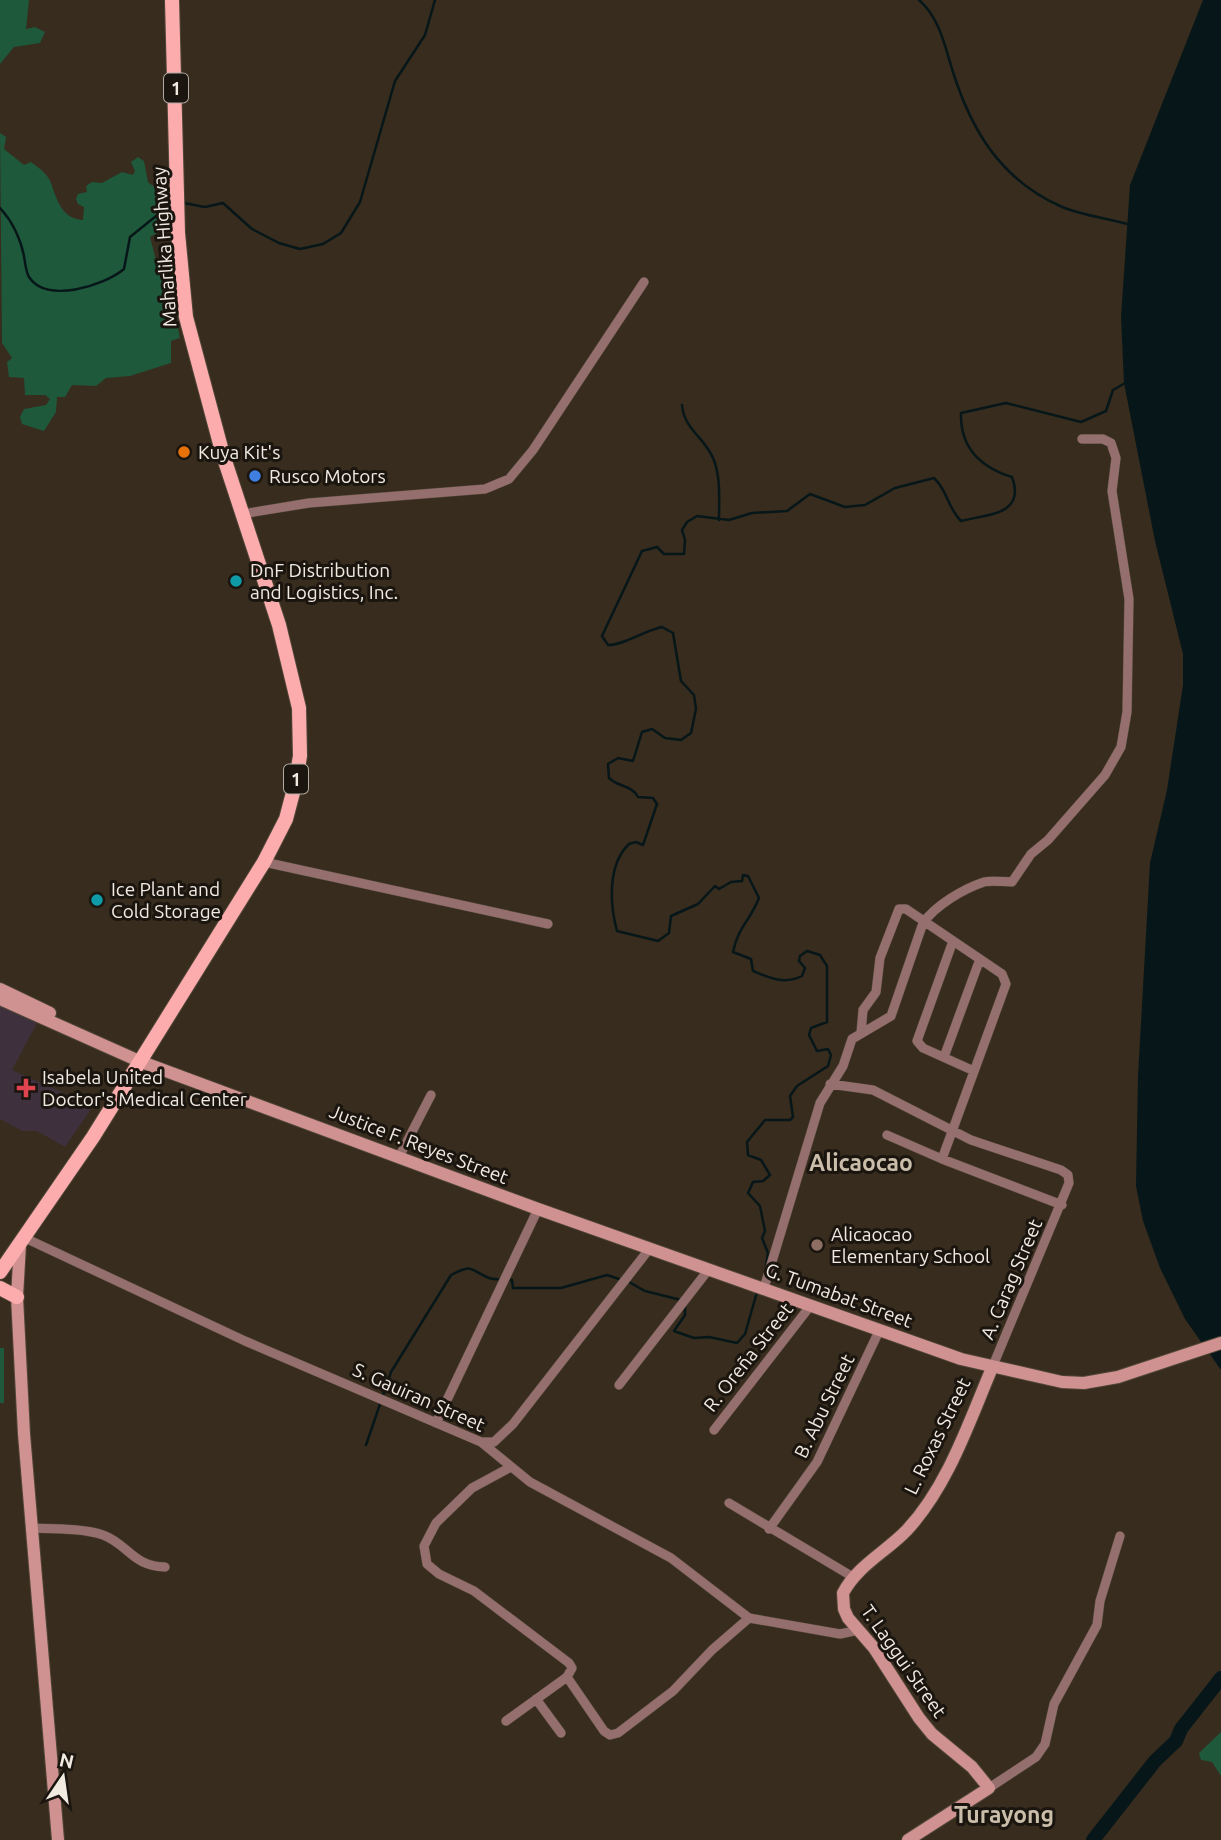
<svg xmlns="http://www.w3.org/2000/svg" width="1221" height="1840" font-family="Ubuntu,sans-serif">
	<rect width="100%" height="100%" fill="#372c1d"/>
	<path fill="#3f303d" d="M0,1006l37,17 -25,47 81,36 -28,41 -28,-16h-15l-22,-12z"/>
	<path fill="#1e593b" d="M0,0h29l-3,29 9,-2 10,5 -5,11 -26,4 -14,17z
		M0,133l6,4 -2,12 20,16 7,-3c7,5 17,12 20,21 6,17 11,36 32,37l1,-13 -6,-3 -2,-5 2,-5 9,-2 -1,-6 6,-4 10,1 20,-11 11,3 2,-4 -4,-9 7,-5 6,4 4,21 18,14 -1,33 -15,8 6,23 13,25 -1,10 5,9 7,34 -9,3v22l-41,13 -24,2 -10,8 -24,-1 -7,12h-8l-1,15 -12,19 -22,-7 -2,-7 4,-8 22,-4 4,-6 -5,-4h-20l-1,-17 -15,-1 -2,-15 5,-4 -10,-15z
		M0,1348h4v55h-4z
		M1221,1732v44l-9,-14 -11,-2 -2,-7z"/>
	<path fill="#071719" d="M1203,0h18v1370l-36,-51 -25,-51 -17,-47 -7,-35 2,-110 12,-213 17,-73 16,-105v-31l-28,-113 -31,-158 -3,-66 9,-132z"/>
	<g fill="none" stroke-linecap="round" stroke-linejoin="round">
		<path stroke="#071719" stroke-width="2.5" d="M919,0c21,18 26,47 34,72 19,60 48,107 107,134 20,9 46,12 67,18
			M184,203l21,4 18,-4 29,26 27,14 21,6 23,-5 18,-11 19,-31 35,-121 30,-46 10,-35
			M0,208c13,14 20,29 24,48 1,7 2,16 5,21 17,27 75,9 95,-8l6,-32 41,-33
			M682,405c2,24 22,32 31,53 8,18 6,43 6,62
			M766,1266l2,-13 -6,-15 3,-7 -5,-25 -12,-13 5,-11 10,-1 7,-6 -9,-15 -13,-5 -1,-13 18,-22h25l3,-3 -3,-21 7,-10 31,-20 3,-11 -3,-6 -11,2 -8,-16 2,-7 16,-6v-56l-7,-11 -13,-4 -7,5 -1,5 6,7 -3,8c-18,9 -32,2 -49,-5l-2,-12 -18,-7c5,-25 17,-31 26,-54l-11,-22 -5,-1 -1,6 -11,1 -12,7 -4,-3 -17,18 -27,12 -2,17 -11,8 -41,-10c-7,-26 -10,-66 12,-87l7,-2 7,3 14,-41 -4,-6 -15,-1c-6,-12 -20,-10 -29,-19l-1,-14 10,-6 15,3 9,-29 10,-3 13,9 16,2 10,-7 5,-24 -2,-14 -13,-14 -8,-48 -11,-6c-19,4 -37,18 -54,18l-6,-9 40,-85 15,-4 7,7h20l1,-14 -3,-10 5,-8 10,-6 32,4 23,-7 35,-2 23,-17 35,13 20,-2 30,-17 39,-10c14,13 13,29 27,43 27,-7 65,-6 51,-44 -32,-10 -52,-29 -51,-64l45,-10 75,19 25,-11 7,-21 14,-8
			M629,1282l16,9 36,9
			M685,1306v9l-11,16 20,7 15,-1 28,6 8,-9 12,-42
			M366,1445l25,-73 60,-97c23,-12 18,-5 38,3 5,2 16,1 23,2l1,8h48l46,-13 15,5"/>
		<path stroke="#071719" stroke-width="14" d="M1093,1840l62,-79 21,-20 5,-12 40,-51"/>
		<g stroke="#514738" stroke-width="10">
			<path id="street" d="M242,514l67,-11 176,-14 24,-10 24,-29 111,-168
				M264,862l284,62
				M953,941l-36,100 6,7 51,23
				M861,1033l2,-23 13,-18 4,-34 19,-49h7l96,65 4,10 -64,175 120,46
				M944,1057l36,-98
				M830,1084l43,6 98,50 90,30 7,5 1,8 -77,185
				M887,1135l55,24
				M399,1157l32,-62
				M25,1238l220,103 236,101 49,40 141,76 78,60 91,16 19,-4
				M764,1288l56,-185 23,-37 9,-27 39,-23 32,-93c13,-18 40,-34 61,-41 8,-2 20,0 28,0l19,-28 17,-14 57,-65 16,-28 6,-35 2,-113 -17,-108 4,-33 -5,-15 -8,-4h-21
				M619,1385l90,-116
				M436,1423l102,-214
				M714,1430l97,-125
				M481,1442h13l19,-18 137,-176
				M509,1468l-37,20 -36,35 -12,23 3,18 12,10 35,17 95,72 3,5 -5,9
				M729,1503l124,74
				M31,1528c23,1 50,0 72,7 25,9 29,31 62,32
				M769,1529l48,-67 63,-133
				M536,1699l25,34
				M506,1721l61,-44 37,54 6,4 8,-2 55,-42 39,-41 37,-32
				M989,1788l47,-31 9,-13 9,-40 43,-79 3,-24 20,-65"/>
		</g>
		<g stroke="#514738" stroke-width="14">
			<path id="secondary" d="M0,989l50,24
				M0,999l139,62 399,148 423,150 101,23 22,1 34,-6 103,-34
				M20,1245l-3,52 7,137 34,406
				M908,1840l81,-52 -17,-21 -40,-33 -13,-16 -45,-70 -26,-30 -4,-9 -1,-16c15,-28 43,-41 64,-63 41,-44 62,-108 85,-162"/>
		</g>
		<g stroke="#514738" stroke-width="16">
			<path id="primary" d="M0,1272l93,-135 171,-275 22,-43 9,-34 5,-29 -1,-48 -20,-83 -56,-170 -37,-138 -8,-84 -6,-233
				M0,1288l17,9"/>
		</g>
		<use href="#street" stroke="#956e6e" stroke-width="9"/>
		<use href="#secondary" stroke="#d09191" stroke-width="12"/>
		<use href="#primary" stroke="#fdacad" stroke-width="14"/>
	</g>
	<circle fill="#e8710a" stroke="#1a150f" stroke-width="2.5" cx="184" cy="452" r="7"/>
	<circle fill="#3f7fe0" stroke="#1a150f" stroke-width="2.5" cx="255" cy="476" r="7"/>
	<g fill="#0f9aa8" stroke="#1a150f" stroke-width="2.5">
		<circle cx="236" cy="581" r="7"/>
		<circle cx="97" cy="900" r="7"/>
	</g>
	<path fill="#e0444e" stroke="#1a150f" stroke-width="2.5" d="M22.5 1077.5h7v7h7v7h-7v7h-7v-7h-7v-7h7z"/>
	<circle fill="#8d6e63" stroke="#1a150f" stroke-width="2.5" cx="817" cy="1245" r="7"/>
	<g text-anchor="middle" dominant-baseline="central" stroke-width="6" stroke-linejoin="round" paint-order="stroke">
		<g fill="#1a150f" stroke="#b0aaa2" stroke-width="2">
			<rect x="164" y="73.5" width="24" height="29" rx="5"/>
			<rect x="284" y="764.5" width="24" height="29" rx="5"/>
		</g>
		<g font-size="18" font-weight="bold" fill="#f1eae1">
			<text x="176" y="88">1</text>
			<text x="296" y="779">1</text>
		</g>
		<g font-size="19" fill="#f1eae1" stroke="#1a150f">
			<text transform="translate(164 247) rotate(-94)">Maharlika Highway</text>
			<text transform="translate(419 1144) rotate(21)">Justice F. Reyes Street</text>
			<text transform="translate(1011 1279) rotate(-67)">A. Carag Street</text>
			<text transform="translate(839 1295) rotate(20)">G. Tumabat Street</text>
			<text transform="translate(748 1357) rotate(-52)">R. Oreña Street</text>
			<text transform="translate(419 1397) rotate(24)">S. Gauiran Street</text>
			<text transform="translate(824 1406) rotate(-64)">B. Abu Street</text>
			<text transform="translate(937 1436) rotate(-64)">L. Roxas Street</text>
			<text transform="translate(904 1661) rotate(55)">T. Laggui Street</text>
		</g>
		<g font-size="19" fill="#f1eae1" stroke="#1a150f" text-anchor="start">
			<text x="198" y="452">Kuya Kit's</text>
			<text x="269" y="476">Rusco Motors</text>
			<text x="250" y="570">DnF Distribution<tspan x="250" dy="22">and Logistics, Inc.</tspan></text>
			<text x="111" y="889">Ice Plant and<tspan x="111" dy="22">Cold Storage</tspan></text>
			<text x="42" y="1077">Isabela United<tspan x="42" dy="22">Doctor's Medical Center</tspan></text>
			<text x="831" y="1234">Alicaocao<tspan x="831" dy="22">Elementary School</tspan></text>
		</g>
		<g font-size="23" font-weight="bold" fill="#cabdaa" stroke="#1a150f">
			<text x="861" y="1162">Alicaocao</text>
			<text x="1004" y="1814">Turayong</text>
		</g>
	</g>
	<g transform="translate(63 1777) rotate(13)" stroke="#1a150f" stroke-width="5" paint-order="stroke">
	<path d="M0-5L12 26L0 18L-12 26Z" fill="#f1eae1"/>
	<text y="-10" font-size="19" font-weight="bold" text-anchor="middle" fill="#f1eae1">N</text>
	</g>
</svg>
